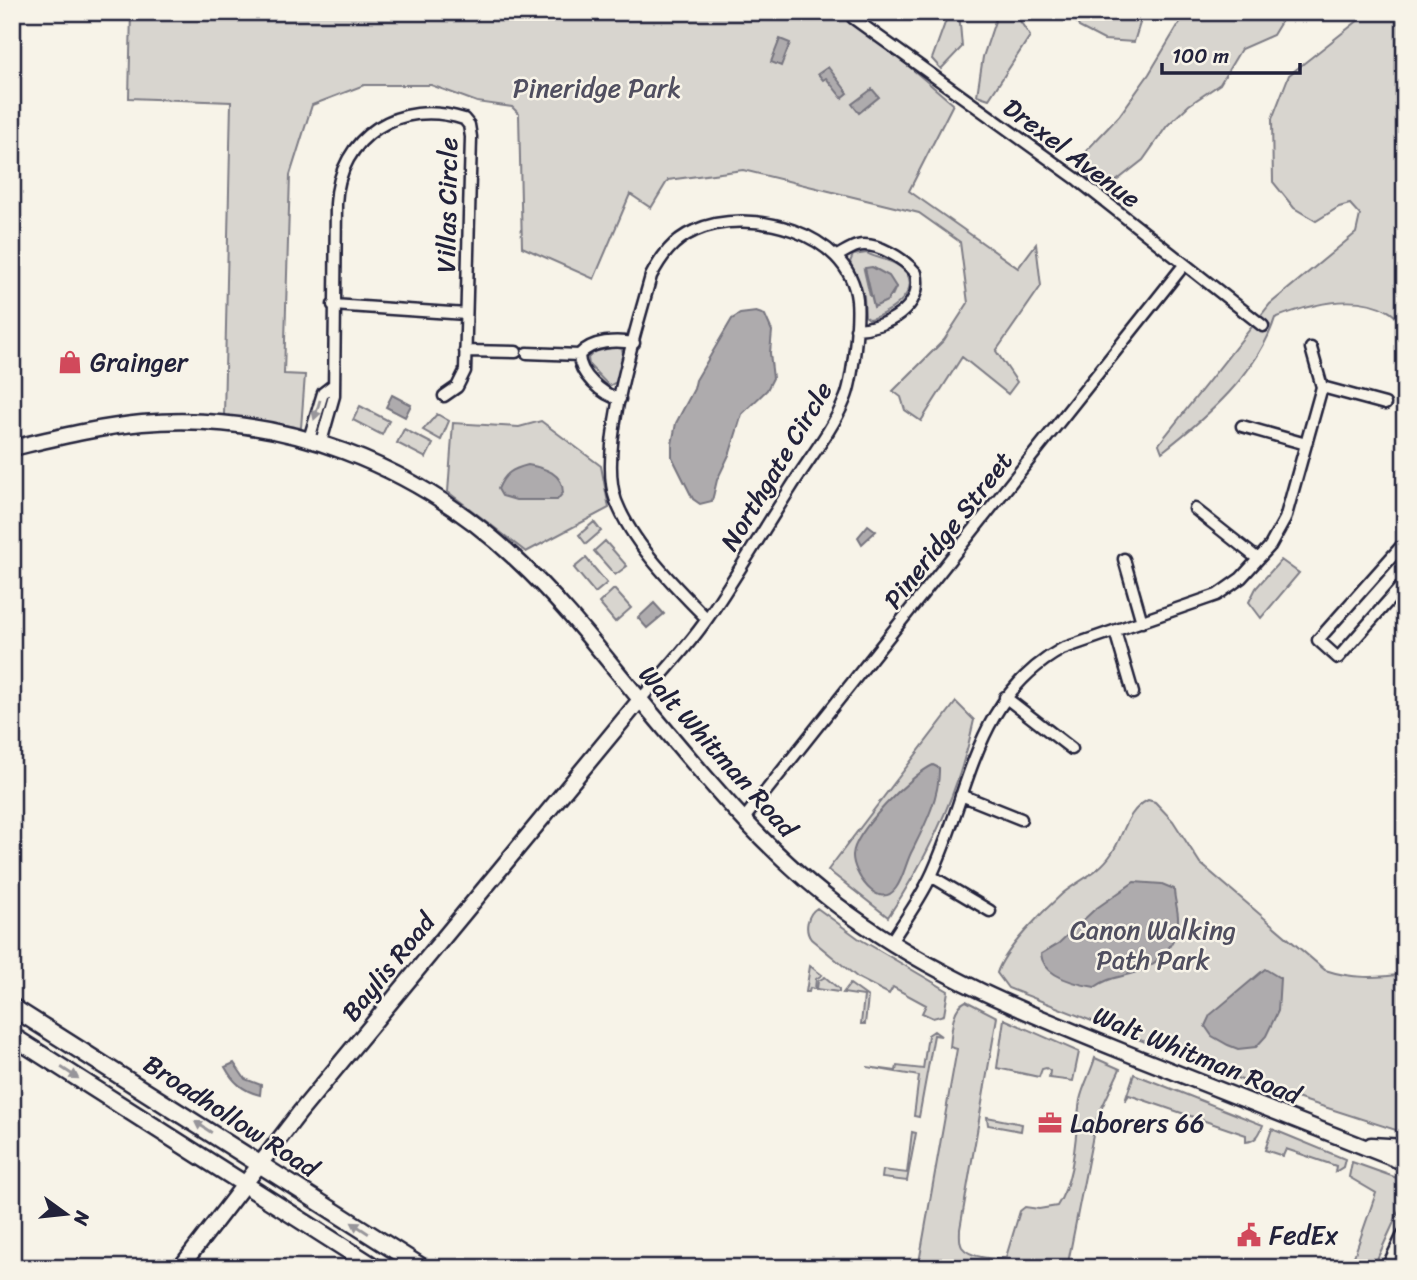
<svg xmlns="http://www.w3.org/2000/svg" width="1417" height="1280" font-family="Sriracha,sans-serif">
	<rect width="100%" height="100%" fill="#f7f3e8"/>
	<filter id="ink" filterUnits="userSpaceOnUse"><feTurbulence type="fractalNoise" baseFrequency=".0143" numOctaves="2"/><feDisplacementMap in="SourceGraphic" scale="14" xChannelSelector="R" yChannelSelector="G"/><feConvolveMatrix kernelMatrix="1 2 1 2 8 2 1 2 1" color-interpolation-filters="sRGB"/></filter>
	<g filter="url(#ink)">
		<path fill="#d8d5cf" stroke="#7d7c85" stroke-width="2" fill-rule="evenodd" d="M131,12h729l-3,10 96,82 -44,87 109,77 18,-24 5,42 -45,65 21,31 -9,12 -46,-37 -41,64 -16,-11 -4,-13 -8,-6 51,-51 24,-37 -8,-61 -41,-29 -176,-43 -75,10 -17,28 -21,-14 -36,85 -72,-32 -3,-133 -7,-7 -35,-5 -46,-17h-67l-52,20 -22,70 -6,199 21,1 -4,53 -77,-13 7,-313 -102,-4z
			M949,12h10l3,35 -21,22 -9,-10z
			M998,12h16l16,24 -41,63 -12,-4 6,-38z
			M1073,12h55l12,11 -6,19 -30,-2 -25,-13z
			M1186,12h101l-14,23 -32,14 -21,35 -31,21 -22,21 -24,34 -28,22 -12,2 -21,-9 5,-25 32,-34 30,-42z
			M1369,12h36v314c-5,-5 -11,-12 -17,-15 -33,-19 -80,-6 -113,7 -17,55 -68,99 -113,134l-3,-8 111,-140 86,-71 4,-18 -10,-11 -11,3 -23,14 -22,-13 -21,-26 -1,-63 17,-44z
			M867,253c5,4 22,6 32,13 30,21 -10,49 -30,53l-4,-3 -1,-20 -14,-34 3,-7zM864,270l32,17 -4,9h-22z
			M615,347l7,2 2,8 -6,24 -9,5 -20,-21 -1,-7 6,-6z
			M360,406l29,15 -7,14 -29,-15z
			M437,414l12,7 -8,19 -18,-10z
			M541,421l60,45 8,42 -83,44 -78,-60 5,-69 66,4z
			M404,429l29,15 -7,14 -29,-15z
			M594,522l7,9 -15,13 -7,-9z
			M605,541l22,25 -12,9 -21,-24z
			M586,558l21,25 -12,10 -21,-25z
			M1281,560l18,13 -38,45 -12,-16 7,-14z
			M614,589l17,19 -16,14 -16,-19z
			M956,702l18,18c-14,70 -46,137 -86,197l-60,-47z
			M1148,800l7,2 18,19 27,42 125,107c27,9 52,8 80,4v159l-158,-51 -239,-94 -11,-15c7,-23 46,-62 65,-79 17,-14 37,-21 50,-41 12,-18 14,-42 36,-53z
			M817,908l41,30 90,53 -4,24 -11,3 -11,-5 4,-8 -33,-18 -4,7 -31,-16 -47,-39c-7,-9 -4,-25 6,-31z
			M810,966l12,9 -6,4 -1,10 -5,-1 -1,4h-3z
			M825,977l14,12v3l-22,-3 1,-8z
			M850,984l18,13 -3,27h-4l3,-28 -21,-3z
			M966,1001l31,16 -37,212c0,6 -1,13 2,18 7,10 33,14 44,10l14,-46 5,-4 14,2 18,-3c19,-29 18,-73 23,-106 3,-14 11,-28 15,-42l25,11 -24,51 -29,148h-149l39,-219 -7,-2c2,-15 1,-39 16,-46z
			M1004,1019l75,33 -6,29 -24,-3 1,-7 -4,-3 -4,1 -3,8 -42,-9z
			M934,1031l7,5 -7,-1 -15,82 -5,-1 5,-40 -52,-9 29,4 1,-5 26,3 5,-34z
			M1134,1074l129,51c-3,9 -7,16 -17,17v-7l-117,-40 -4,6z
			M987,1117l35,7 -1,7 -33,-6z
			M1272,1129l73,30 -2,8 -8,5 1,-6 -50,-17 -3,7 -18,-6z
			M912,1132l4,1 -9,48 -25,-3 1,-8 24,3z
			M1352,1162l45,16 8,7v13l-32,70h-23l26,-75 -27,-16z"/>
		<path fill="#aeabad" stroke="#76747f" stroke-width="2" d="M780,39l10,4 -9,23 -10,-4z
			M828,67l20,26 -6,5 -16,-20 -3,2 -5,-6z
			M872,89l7,8 -20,16 -7,-9z
			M872,267l17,9 7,11 -9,14 -13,6 -9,-39z
			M756,312l9,3 7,16 -2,22 3,25 -6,12 -25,24 -12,39 -13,27 -5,21 -12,3 -7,-5 -21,-42v-13l4,-21 18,-34 2,-9 36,-61 8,-5z
			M392,395l19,10 -6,12 -19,-10z
			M528,465c17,3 35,8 35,28l-6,7h-41l-14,-4 -4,-7c7,-16 14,-20 30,-24z
			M868,525l8,6 -14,13 -4,-7z
			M654,603l10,11 -17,14 -9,-10z
			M933,765l6,3c1,28 -14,57 -26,81 -7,12 -9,28 -17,39 -17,24 -44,-15 -43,-33 1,-23 59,-81 80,-90z
			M1134,882l28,2 12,5c0,11 5,22 4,33 -1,24 -24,47 -48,52 -14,4 -22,4 -35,13 -19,-3 -52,-10 -54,-33l18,-11 35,-33z
			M1265,969l15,9 -2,33 -12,25 -10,11 -18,2 -10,-4 -16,-9 -7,-10 5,-11z
			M234,1063l11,16 16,6 -1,10c-17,-4 -27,-13 -35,-28z"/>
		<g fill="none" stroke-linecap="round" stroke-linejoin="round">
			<g stroke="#22223b" stroke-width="15">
				<path id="street" d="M853,18l225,162 185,146
					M837,256c6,-3 13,-8 20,-10 20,-5 47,13 59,27 8,35 -30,55 -60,56
					M333,305l133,9
					M465,351l51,1
					M527,353l52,2
					M1322,387l63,17
					M620,399c-18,-4 -41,-25 -41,-44 13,-15 38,-15 55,-12
					M1242,426l64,18
					M309,439l14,-46 9,-7
					M321,442l13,-46 2,-192c3,-68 64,-106 128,-85l5,6 2,12 -6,234 -8,16 -13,9
					M1195,509l63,50
					M1405,542l-87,98 20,18 67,-76
					M1124,559l18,63
					M1115,631l18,62
					M1005,697l67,52
					M639,701c23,-27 48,-53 68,-82 29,-42 55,-87 83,-130 18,-29 42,-58 55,-90 8,-18 14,-79 12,-99 -8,-69 -109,-94 -163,-69 -21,9 -33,26 -43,45 -15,55 -54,174 -35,225 17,44 58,84 91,118
					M961,795l60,24
					M743,820l441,-555
					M931,876l59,35
					M891,942c13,-21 28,-41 39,-64 40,-83 43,-180 132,-229l155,-54 24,-17 29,-32 15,-27 37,-132 -11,-39"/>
			</g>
			<g stroke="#22223b" stroke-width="19">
				<path id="secondary" d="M12,448c43,-10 86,-21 130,-25 139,-12 275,42 375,137 50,46 92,103 136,155 60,72 120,144 196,199 90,66 193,105 295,146 87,34 174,69 261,103
					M1371,1145l34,2
					M180,1268l120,-156 339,-411
					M1389,1268l16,-33"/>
			</g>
			<g stroke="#22223b" stroke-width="21">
				<path id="primary" d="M12,1007l411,261
					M12,1036l364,232"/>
			</g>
			<use href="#street" stroke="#f7f3e8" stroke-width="10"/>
			<use href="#secondary" stroke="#f7f3e8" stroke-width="14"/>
			<use href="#primary" stroke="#f7f3e8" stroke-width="16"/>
		</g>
		<defs><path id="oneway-solid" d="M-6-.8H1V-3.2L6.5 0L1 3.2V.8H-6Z" transform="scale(1.75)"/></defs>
		<g fill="#97959a">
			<use href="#oneway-solid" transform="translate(317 410) rotate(107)"/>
			<use href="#oneway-solid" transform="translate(70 1073) rotate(33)"/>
			<use href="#oneway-solid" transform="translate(203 1127) rotate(-147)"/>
			<use href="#oneway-solid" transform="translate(360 1228) rotate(-147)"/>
		</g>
	</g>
	<defs>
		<g id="shop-bare" transform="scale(1.89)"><path d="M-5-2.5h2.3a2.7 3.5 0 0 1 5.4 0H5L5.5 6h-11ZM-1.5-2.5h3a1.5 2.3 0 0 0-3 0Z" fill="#d1495b" stroke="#f7f3e8" stroke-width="2.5" paint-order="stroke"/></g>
		<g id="office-bare" transform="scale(1.89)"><path d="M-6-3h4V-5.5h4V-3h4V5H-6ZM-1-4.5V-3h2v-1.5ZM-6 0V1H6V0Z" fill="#d1495b" stroke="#f7f3e8" stroke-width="2.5" paint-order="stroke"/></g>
		<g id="civic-bare" transform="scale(1.89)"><path d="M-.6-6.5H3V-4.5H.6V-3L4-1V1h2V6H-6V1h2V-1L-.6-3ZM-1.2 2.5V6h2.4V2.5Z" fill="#d1495b" stroke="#f7f3e8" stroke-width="2.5" paint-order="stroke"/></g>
	</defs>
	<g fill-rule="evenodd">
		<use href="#shop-bare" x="70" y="362"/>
		<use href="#office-bare" x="1050" y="1123"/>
		<use href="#civic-bare" x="1249" y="1235"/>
	</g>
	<g text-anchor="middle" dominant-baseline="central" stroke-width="5" stroke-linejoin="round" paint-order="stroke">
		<g font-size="26" fill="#504f60" stroke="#f7f3e8">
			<text x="597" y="88">Pineridge Park</text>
			<text x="1153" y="930">Canon Walking<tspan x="1153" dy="30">Path Park</tspan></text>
		</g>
		<g font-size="26" fill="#22223b" stroke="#f7f3e8">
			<text transform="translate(1072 153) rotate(37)">Drexel Avenue</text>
			<text transform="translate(447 205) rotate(-89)">Villas Circle</text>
			<text transform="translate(776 466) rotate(-59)">Northgate Circle</text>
			<text transform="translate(948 530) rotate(-52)">Pineridge Street</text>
			<text transform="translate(718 751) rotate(48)">Walt Whitman Road</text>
			<text transform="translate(388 967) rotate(-51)">Baylis Road</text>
			<text transform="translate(1197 1055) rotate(22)">Walt Whitman Road</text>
			<text transform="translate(231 1116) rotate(33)">Broadhollow Road</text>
		</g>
		<g font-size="26" fill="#22223b" stroke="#f7f3e8" text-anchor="start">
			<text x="90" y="362">Grainger</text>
			<text x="1070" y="1123">Laborers 66</text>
			<text x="1269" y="1235">FedEx</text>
		</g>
	</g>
	<rect width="1417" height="1280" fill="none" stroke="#f7f3e8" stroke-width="42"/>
	<rect x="21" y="21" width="1375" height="1238" fill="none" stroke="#22223b" stroke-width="2.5" filter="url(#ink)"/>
	<g transform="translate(66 1214) rotate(105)" stroke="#f7f3e8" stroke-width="5" paint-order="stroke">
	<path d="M0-5L12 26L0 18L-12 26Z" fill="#22223b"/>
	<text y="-10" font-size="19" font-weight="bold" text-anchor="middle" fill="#22223b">N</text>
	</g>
	<path d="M1162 63v10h138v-10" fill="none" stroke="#22223b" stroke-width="3.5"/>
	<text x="1172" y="63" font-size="21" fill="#22223b" stroke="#f7f3e8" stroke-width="5" paint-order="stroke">100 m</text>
</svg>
